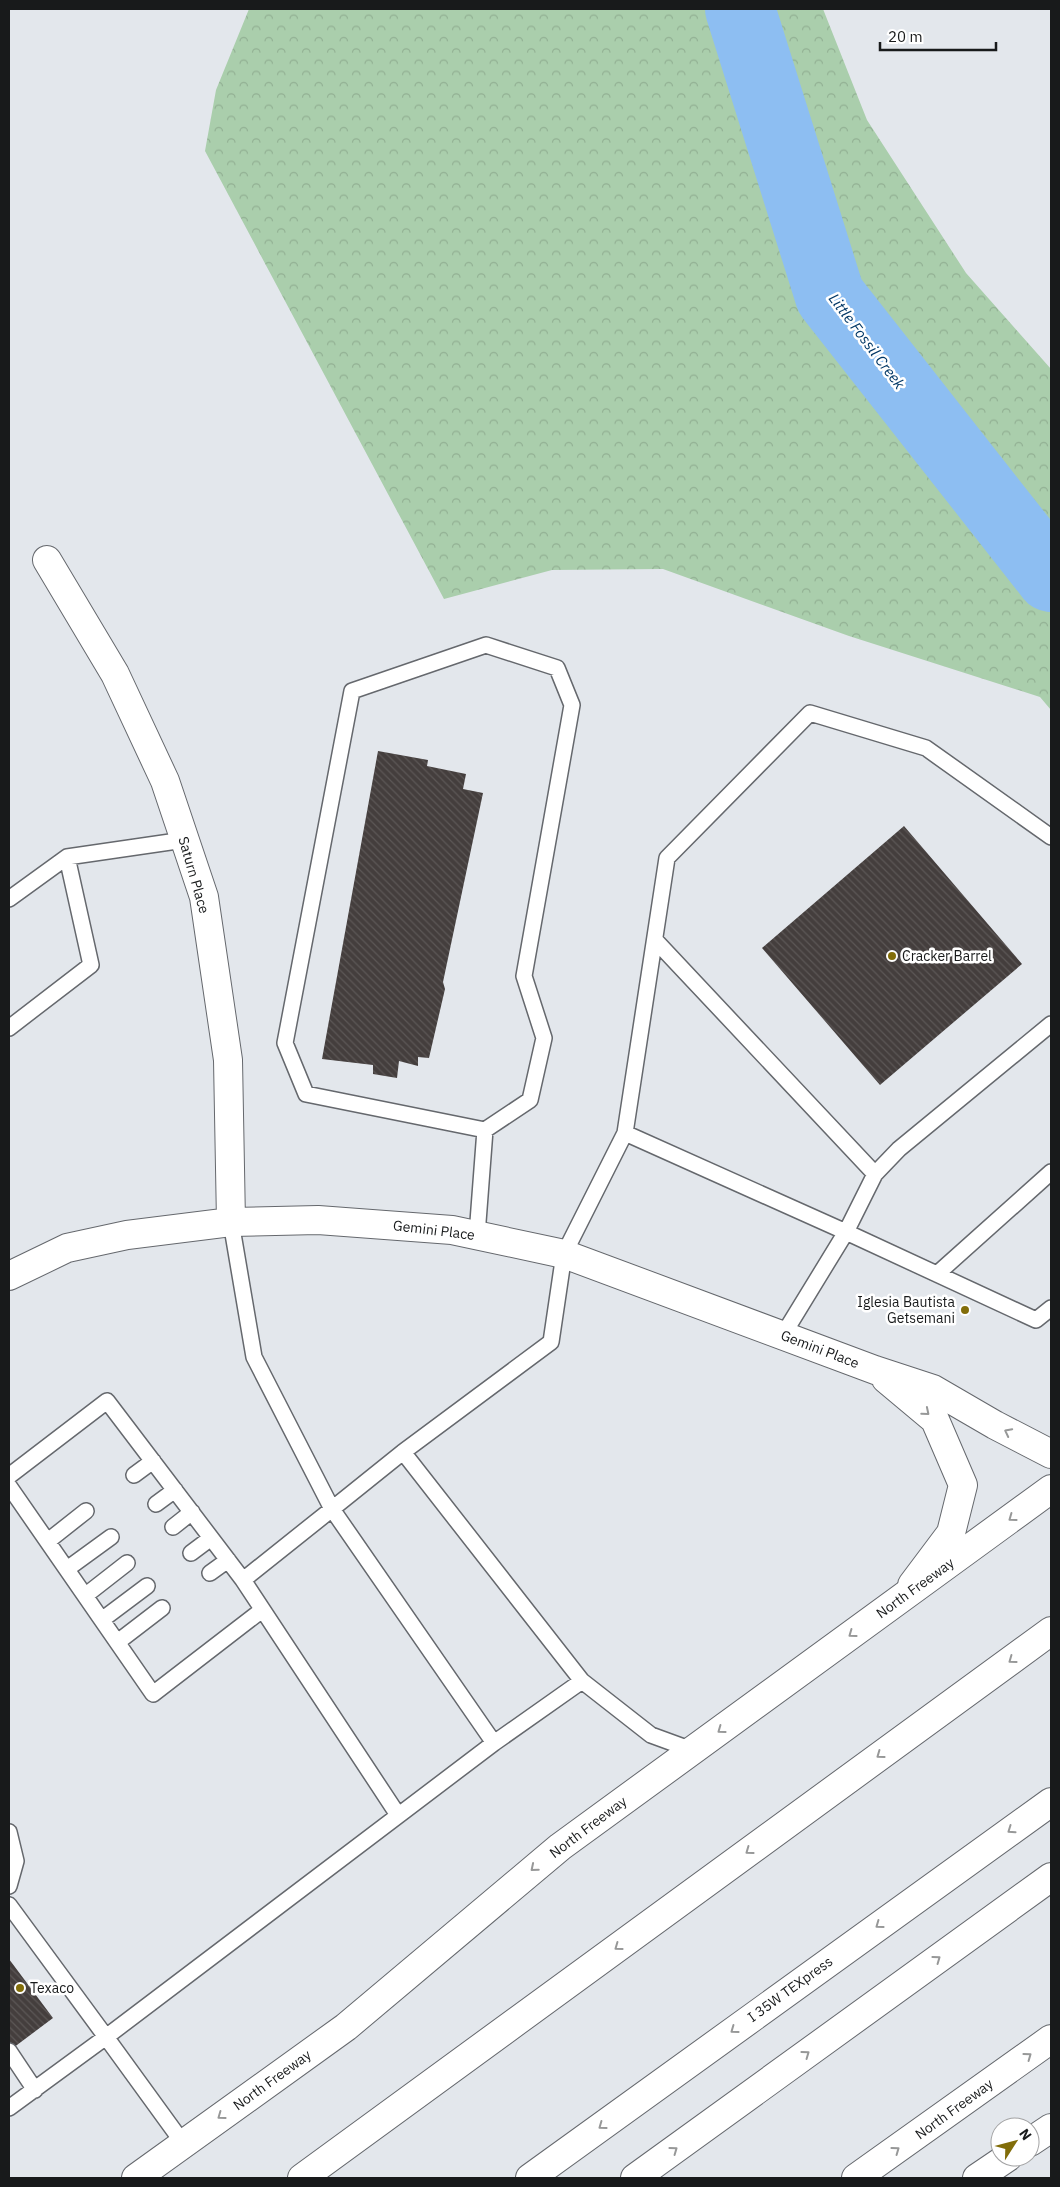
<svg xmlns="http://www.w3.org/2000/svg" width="1060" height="2187" font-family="'IBM Plex Sans',sans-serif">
	<defs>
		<pattern id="forest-crowns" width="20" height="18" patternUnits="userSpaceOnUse" patternTransform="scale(1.25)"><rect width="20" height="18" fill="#aaceac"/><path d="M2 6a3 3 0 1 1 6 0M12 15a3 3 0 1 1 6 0" fill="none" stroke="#92b093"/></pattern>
		<pattern id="building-back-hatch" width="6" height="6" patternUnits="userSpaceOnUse" patternTransform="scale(1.25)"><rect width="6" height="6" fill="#443e3d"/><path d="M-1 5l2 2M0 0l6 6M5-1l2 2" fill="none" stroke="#5c5756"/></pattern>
	</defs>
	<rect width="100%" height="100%" fill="#e3e7ec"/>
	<path fill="url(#forest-crowns)" d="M249,9h574l44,111 99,153 85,96v341l-11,-13 -191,-61 -186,-67 -111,1 -108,29 -239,-448 11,-61z"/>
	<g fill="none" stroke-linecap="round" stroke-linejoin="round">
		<path stroke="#8dbef2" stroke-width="70" d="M740,9l90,287 221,281"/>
	</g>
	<path fill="url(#building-back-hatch)" d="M378,751l50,9 -1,6 39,8 -3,15 20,4 -40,189 2,7 -16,69 -11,-1v9l-19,-5 -2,17 -24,-4v-9l-51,-6z
		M904,826l118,138 -142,121 -118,-137z
		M9,1959l44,59 -44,33z"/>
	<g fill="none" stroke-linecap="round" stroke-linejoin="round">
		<g stroke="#65686d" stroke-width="18">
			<path id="lane" d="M9,899l58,-42 117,-17
				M655,940l220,234
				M9,1028l82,-63 -24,-108
				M625,1133l221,99 29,-58 24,-25 152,-125
				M231,1222l23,135 78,152 71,-57 148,-110 13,-88 61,-121 42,-275 143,-145 116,35 125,89
				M477,1235l8,-105 45,-30 14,-62 -20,-62 48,-271 -15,-37 -71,-23 -134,46 -67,352 21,51 179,36
				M937,1274l114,-102
				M783,1335l63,-103 190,88 15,-12
				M403,1452l179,229 69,54 41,15
				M134,1475l19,-14
				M9,1476l98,-75 136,179
				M9,1486l144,208 109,-84
				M156,1504l19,-14
				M173,1527l19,-15
				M48,1541l38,-30
				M191,1553l20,-15
				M67,1569l44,-32
				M210,1573l18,-13
				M86,1595l41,-32
				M103,1619l44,-33
				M119,1641l43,-33
				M398,1815l-155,-235 89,-71 162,234
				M9,1832l7,29 -7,25
				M9,1905l97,132 388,-294 88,-62
				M9,2051l26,39
				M9,2108l97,-71 77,106"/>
		</g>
		<g stroke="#65686d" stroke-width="30">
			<path id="street" d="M47,560l68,114 50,107 39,116 24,163 3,162
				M9,1276l58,-28 60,-13 104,-13 87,-2 134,10 112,24 311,116 58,19 62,36 56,29
				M886,1379l49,41 28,65 -12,48 -39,52"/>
		</g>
		<g stroke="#65686d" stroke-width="30">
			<path id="secondary" d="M136,2178l210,-151 214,-180 491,-358"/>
		</g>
		<g stroke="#65686d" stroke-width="30">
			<path id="highway" d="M1030,2142l21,-14
				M302,2178l749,-547
				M530,2178l521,-376
				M635,2178l416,-301
				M856,2178l195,-139
				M977,2178l31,-21"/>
		</g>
		<use href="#lane" stroke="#fff" stroke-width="15"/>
		<use href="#street" stroke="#fff" stroke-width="28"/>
		<use href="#secondary" stroke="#fff" stroke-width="28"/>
		<use href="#highway" stroke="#fff" stroke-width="28"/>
	</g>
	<defs><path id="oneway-chevron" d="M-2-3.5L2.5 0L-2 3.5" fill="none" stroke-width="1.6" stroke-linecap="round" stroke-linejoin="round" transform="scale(1.25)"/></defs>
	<g stroke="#979898">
		<use href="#oneway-chevron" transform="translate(926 1412) rotate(40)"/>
		<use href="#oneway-chevron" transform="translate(1008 1432) rotate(-153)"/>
		<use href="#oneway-chevron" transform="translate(1012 1518) rotate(144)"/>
		<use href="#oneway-chevron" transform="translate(852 1634) rotate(144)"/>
		<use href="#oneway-chevron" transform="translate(1012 1660) rotate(144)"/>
		<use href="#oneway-chevron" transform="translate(721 1730) rotate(144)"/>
		<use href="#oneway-chevron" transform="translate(880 1755) rotate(144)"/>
		<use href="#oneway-chevron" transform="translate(1011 1830) rotate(145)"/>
		<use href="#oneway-chevron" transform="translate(749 1851) rotate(144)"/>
		<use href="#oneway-chevron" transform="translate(534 1868) rotate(140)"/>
		<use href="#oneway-chevron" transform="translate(879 1925) rotate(144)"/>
		<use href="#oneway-chevron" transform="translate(618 1947) rotate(144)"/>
		<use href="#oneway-chevron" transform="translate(937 1959) rotate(-36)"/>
		<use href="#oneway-chevron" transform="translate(734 2030) rotate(144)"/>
		<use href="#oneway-chevron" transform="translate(806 2054) rotate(-36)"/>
		<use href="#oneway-chevron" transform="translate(1028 2056) rotate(-36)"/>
		<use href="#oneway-chevron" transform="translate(221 2116) rotate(144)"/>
		<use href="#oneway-chevron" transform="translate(602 2126) rotate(144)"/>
		<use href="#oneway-chevron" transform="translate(674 2150) rotate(-36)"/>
		<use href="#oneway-chevron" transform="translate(896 2150) rotate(-36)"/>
	</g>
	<g fill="#826d09" stroke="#fff" stroke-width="2">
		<circle cx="892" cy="956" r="5"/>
		<circle cx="965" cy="1310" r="5"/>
		<circle cx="20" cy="1988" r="5"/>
	</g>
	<g text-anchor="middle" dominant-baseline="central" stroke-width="5" stroke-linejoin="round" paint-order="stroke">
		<g font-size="14" fill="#181a1b" stroke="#fff">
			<text transform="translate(194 875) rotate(74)">Saturn Place</text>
			<text transform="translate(434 1230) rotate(7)">Gemini Place</text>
			<text transform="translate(820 1349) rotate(21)">Gemini Place</text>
			<text transform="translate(915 1588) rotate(-36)">North Freeway</text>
			<text transform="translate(588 1827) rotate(-37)">North Freeway</text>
			<text transform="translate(790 1989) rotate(-36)">I 35W TEXpress</text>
			<text transform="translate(272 2080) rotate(-36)">North Freeway</text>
			<text transform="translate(954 2109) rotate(-36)">North Freeway</text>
		</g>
		<g font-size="14" fill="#181a1b" stroke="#fff" text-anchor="start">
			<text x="902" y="956">Cracker Barrel</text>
			<text x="955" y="1302" text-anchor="end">Iglesia Bautista<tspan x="955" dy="16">Getsemani</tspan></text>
			<text x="30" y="1988">Texaco</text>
		</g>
		<g font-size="15" font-style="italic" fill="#003766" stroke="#fff">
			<text transform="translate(867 341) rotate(53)">Little Fossil Creek</text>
		</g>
	</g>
	<rect width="1060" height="2187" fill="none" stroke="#181a1b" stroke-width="20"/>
	<g transform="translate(1015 2142) rotate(54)"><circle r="24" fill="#ffffff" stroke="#a3a3a4"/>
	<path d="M0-4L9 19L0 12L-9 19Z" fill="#826d09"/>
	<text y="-8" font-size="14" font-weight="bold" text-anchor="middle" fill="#181a1b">N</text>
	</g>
	<path d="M880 42v8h116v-8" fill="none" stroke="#181a1b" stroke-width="2.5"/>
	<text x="888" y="42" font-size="15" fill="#181a1b" stroke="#ffffff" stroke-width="4" paint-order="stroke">20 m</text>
</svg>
